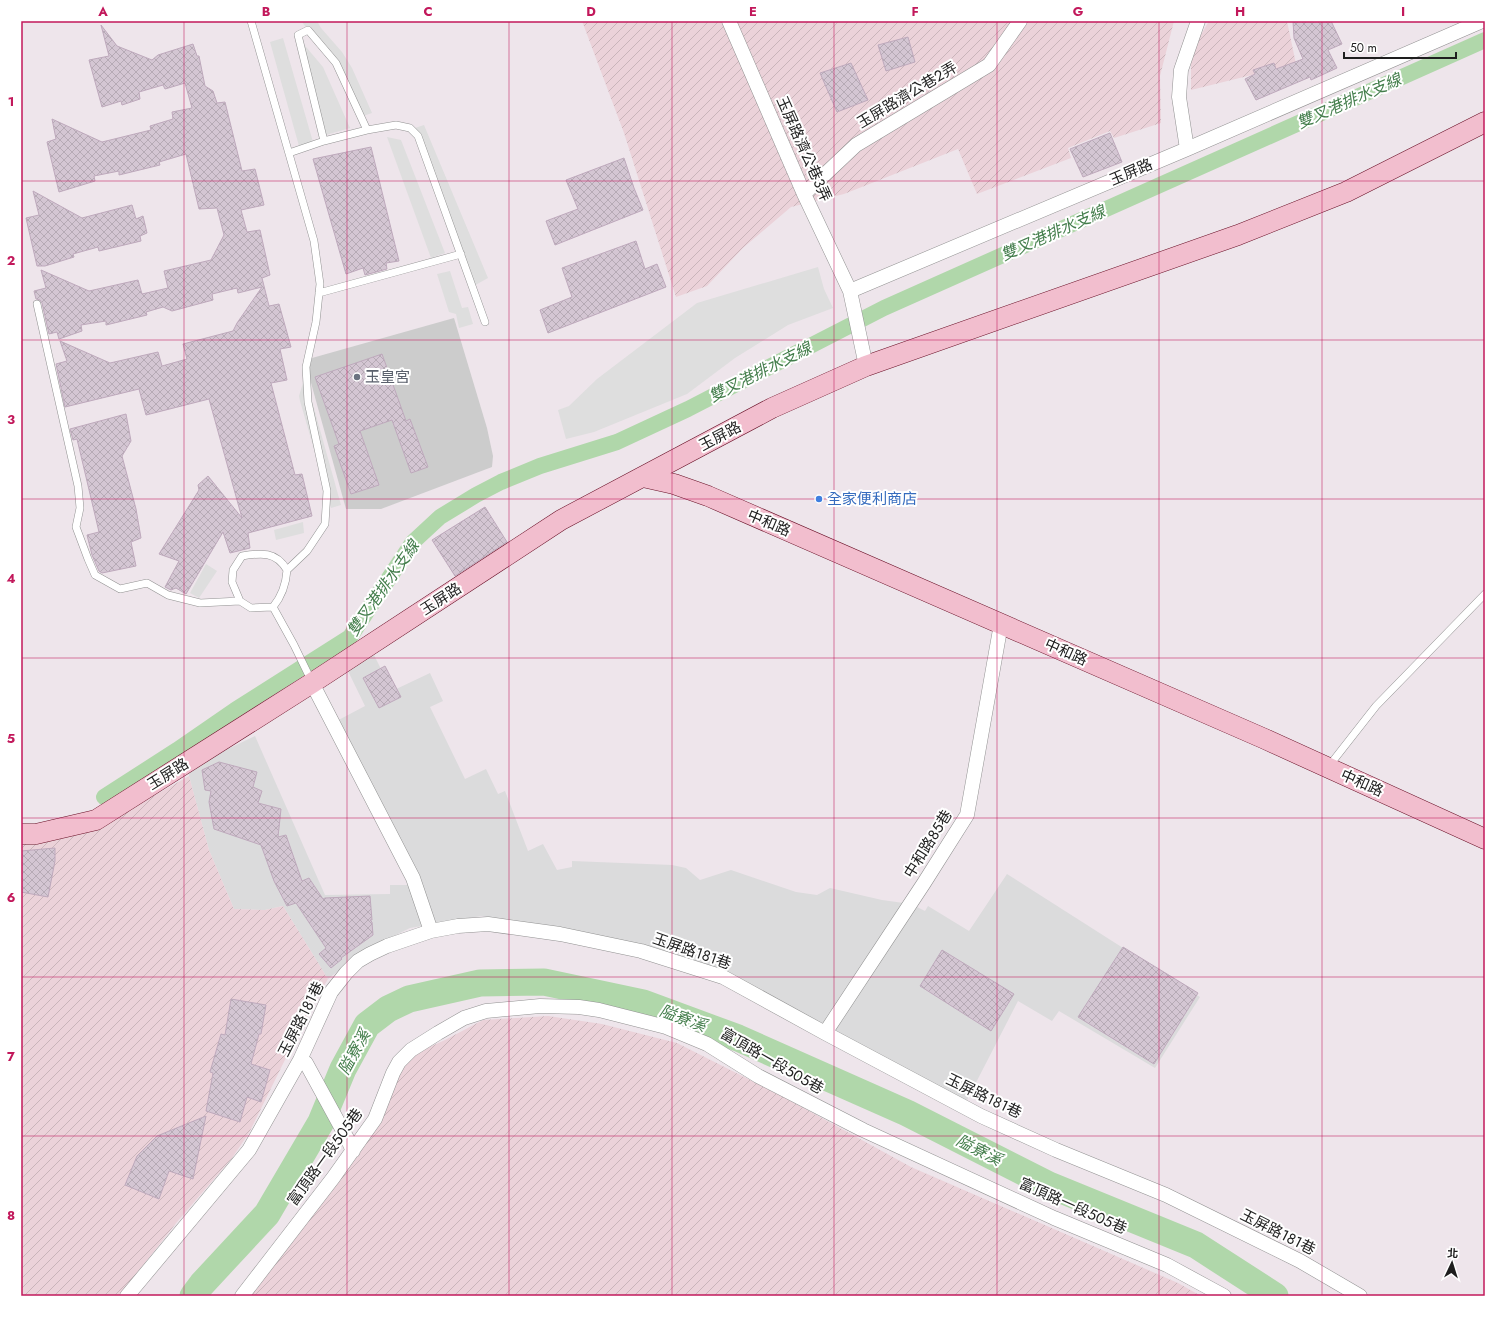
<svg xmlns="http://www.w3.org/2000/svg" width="1506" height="1317" font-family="Jost,'Noto Sans TC',sans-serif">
	<defs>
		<pattern id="farmland-furrows" width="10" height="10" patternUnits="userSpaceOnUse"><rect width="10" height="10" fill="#ebd2d9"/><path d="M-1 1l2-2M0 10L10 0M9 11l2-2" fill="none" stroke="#c9b4ba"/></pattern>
		<pattern id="building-cross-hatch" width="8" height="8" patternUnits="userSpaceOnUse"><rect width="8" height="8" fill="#d4c6d3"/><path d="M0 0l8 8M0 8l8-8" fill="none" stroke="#b6aab5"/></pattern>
	</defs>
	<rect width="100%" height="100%" fill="#eee5eb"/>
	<path fill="#dbdbdc" d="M374,655l18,36 38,-18 13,28 -13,6 35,72 21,-10 12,25 7,-3 23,60 15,-7 14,26 15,-3v-6l100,4 14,3 14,12 31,-10 65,22 21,3 13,-7 52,12 29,4 14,7 3,-5 41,25 38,-57 193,123 -45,71 -96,-57 -7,10 -34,-20 -52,101 -281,-139 -203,-47 -72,12 -48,24 -34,27 -45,-73 -18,4 -31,-1 -25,-59 -20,-74 -1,-8 67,-32 70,159 65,-1v-9h24l-83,-161 34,-18 -17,-35z"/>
	<path fill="#ccc" d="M454,318l33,110 6,28 -1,11 -111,42h-35l-38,-137 4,-14z"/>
	<path fill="url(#farmland-furrows)" d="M582,21h592l-14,55 1,47 -47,15 -4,-7 -42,17 3,10 -94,36 -19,-45 -114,45 -53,13 -48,41 -36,38 -31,11 -52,-164z
		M1209,21h78l9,43 -105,26v-38z
		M189,776l20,74 25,59 31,1 18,-4 45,73 -18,30 -61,124 -17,25 -55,64 -58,74h-98v-455l92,-22z
		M548,1016l54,8 75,19 103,52 131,72 267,116 23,13h-954l89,-116 54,-103 24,-23 31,-14 38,-20z"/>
	<path fill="#dedede" d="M303,21h14l4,7 21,24 10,16 20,45 -12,4 -22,-50 -25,-30 -11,-15z
		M283,38l30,104 -14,4 -29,-104z
		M301,41l22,26 27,61 -24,7z
		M424,125l64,153 -18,10 -22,-72 -36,-87z
		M387,137l14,3 44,113 -14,5z
		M818,267l6,22 9,19 -45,17 -53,33 -48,36 -93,38 -28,7 -8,-29 11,-4 28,-27 100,-76z
		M450,271l12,37 6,-1 5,17 -14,4 -3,-14 -7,-2 -12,-38z
		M305,376l36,129 -10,3 -31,-107 -1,-5z
		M303,522l1,11 -28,7 -2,-10z
		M206,564l11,7 -18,27 -9,-5z"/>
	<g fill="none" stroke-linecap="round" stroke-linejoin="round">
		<path stroke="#b0d7aa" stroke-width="16" d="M104,797l73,-47 58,-40 115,-73 63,-95 27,-25 36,-22 25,-13 39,-16 77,-24 71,-33 196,-101 601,-268"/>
		<path stroke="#b0d7aa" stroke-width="27" d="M193,1296l9,-12 65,-70 54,-92 22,-53 24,-44 21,-16 21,-10 71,-16 64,-1 99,21 95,35 169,75 142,72 147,60 79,51"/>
	</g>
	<path fill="url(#building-cross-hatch)" stroke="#bea9bc" d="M1293,21h38l11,23 -14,6 9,18 -26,12 -1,-3 -54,23 -11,-21 10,-5 -2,-4 21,-7 2,6 27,-10 -9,-21z
		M101,25l16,21 35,14 6,-5 35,-11 4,12h2l6,30 8,5 4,12 8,-1 17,69 13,-2 9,36 -23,5 6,22 13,-2 10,45 -8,3 7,28 10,-2 12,43 -11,2 7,31 -16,3 24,92 7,-1 10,42 -64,17 2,15 -20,5 -7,-21 -37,62 -10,-6 -5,2 -6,-3 14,-26 -20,-7 40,-64 -1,-5 10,-9 34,42 -33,-119 -63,16 -7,-26 -74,18 -9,-43 11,-3 -7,-20 50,22 48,-11 4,14 25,-7 -4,-15 50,-13 4,-8 25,-36 -24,6 -1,-5 -25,6 1,6 -41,11 -9,-4 -17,5 1,3 -41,10v-4l-25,4 1,6 -23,8 -2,-7 -8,2 -7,-31 -2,-3 -4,-1 -2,-8 12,-3 -5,-18 48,21 49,-11 4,14 26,-6 -4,-17 47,-11 13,-25 -7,-27 -18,1 -13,-55 -27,8 1,3 -41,10v-4l-25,5 1,5 -36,11 -12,-50 9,-3 -4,-20 50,23 49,-12 -1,-4 23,-7 -1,-7 20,-4 -7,-25 -20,6 -2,-4 -24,7 1,7 -18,6 -1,-4 -19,6 -13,-47 20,-4z
		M908,37l7,25 -29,9 -8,-26z
		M851,63l17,37 -31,12 -17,-39z
		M1110,133l12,29 -39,15 -13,-28z
		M371,147l28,114 -13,2 1,6 -22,6 -2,-7 -17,6 -33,-115z
		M624,158l10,30 9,22 -88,35 -9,-24 32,-12 -12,-29z
		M33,191l49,27 50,-13 4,14 7,-3 4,17 -7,3 1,5 -42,10 -1,-4 -25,7 1,3 -29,9h-8l-11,-48 13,-3z
		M636,241l9,28 12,-5 9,23 -118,46 -8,-23 32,-13 -10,-29z
		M382,354l24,67 4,-2 18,48 -17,6 -19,-53 -32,11 19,54 -28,9 -17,-48 5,-2 -24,-67z
		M126,414l5,27 -9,15 14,53 5,29 -10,4 5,24 -34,7 -3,-2 -7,-16 -5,-20 12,-3 -22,-93 -4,1 -3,-11z
		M485,507l22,35 -52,34 -23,-36z
		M385,666l16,31 -22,11 -16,-30z
		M219,762l38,10 -4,15 9,4 -4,12 23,6 -3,28 8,-2 16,46 7,-3 14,21 2,-1 45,-2 2,24h-2l2,2 1,13 -32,23 1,1 -11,9 -12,-14 7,-6 -30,-45 -9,3 -13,-25 -13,-36 -47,-16 -5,-27 2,-11 -6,-1 -3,-20z
		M55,848v13l-7,36 -27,-5v-41z
		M1123,947l75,46 -44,71 -76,-47z
		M942,950l72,44 -23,37 -71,-45z
		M231,999l35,6 -5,29h-2l-8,30 19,6 -9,32 -14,-5 -7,25 -34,-11 7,-38 -3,-1 11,-38 4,1z
		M206,1116l-13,63 -24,-8 -10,28 -34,-14 12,-29 20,-20z"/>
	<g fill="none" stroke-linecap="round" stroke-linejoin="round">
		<g stroke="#929292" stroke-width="8">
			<path id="lane" d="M251,21l63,220 6,43 -4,38 -10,45 2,35 19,89 -2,33 -18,27 -20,19c-1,15 -5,26 -14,37l21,38 18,37
				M324,141l-26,-106 10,-5 28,33 31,67 29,-5 14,3 8,8 67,186
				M289,153l35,-12 43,-11
				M319,293l142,-39
				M37,304l41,182 2,22 -4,19 12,32 7,16 25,14 27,-6 21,12 32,8 40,-2 11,7 22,-1
				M240,601l-8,-19 1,-12 9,-14c19,-3 34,-5 45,14
				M1329,766l47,-60 109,-112"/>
		</g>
		<g stroke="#929292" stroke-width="15">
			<path id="street" d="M729,21l75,173 46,97
				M1187,149l-8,-52 2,-27 17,-49
				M804,194l52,-49 133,-80 31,-44
				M866,366l-16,-75 337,-142 295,-128
				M312,683l101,195 18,53
				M825,1033l99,-150 43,-68 34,-191
				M300,1060l6,3 42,77 5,11
				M127,1296l122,-146 51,-90 31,-68 15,-19 12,-12 12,-7 17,-8 44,-15 27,-5 30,-2 72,10 81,17 82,26 102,56 156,83 75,34 110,45 134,66 60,35
				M242,1296l91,-118 42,-59 18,-46 6,-11 12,-12 27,-17 26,-15 22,-7 54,-5 39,1 20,3 67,17 41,17 51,32 105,54 191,88 113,47 57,31"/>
		</g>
		<g stroke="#691027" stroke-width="21">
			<path id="secondary" d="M643,477l31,7 34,12 557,243 220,100
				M21,834h15l60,-14 216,-137 249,-163 211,-112 94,-42 372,-131 108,-43 139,-70"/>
		</g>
		<use href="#lane" stroke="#fff" stroke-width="7"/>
		<use href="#street" stroke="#fff" stroke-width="14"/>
		<use href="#secondary" stroke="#f2bece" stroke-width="20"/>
	</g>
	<path fill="none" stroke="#c2185b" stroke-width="1" stroke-opacity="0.55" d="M184,21v1275M347,21v1275M509,21v1275M672,21v1275M834,21v1275M997,21v1275M1159,21v1275M1322,21v1275M21,181h1464M21,340h1464M21,499h1464M21,658h1464M21,818h1464M21,977h1464M21,1136h1464"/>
	<circle fill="#6b7280" stroke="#fff" stroke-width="1.5" cx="357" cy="377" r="4"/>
	<circle fill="#3f7fe0" stroke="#fff" stroke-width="1.5" cx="819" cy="499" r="4"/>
	<g text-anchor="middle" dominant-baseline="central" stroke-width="4" stroke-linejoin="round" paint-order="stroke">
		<g font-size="15" fill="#1e1e1e" stroke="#fff">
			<text transform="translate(907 95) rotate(-31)">玉屏路濟公巷2弄</text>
			<text transform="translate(804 149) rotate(66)">玉屏路濟公巷3弄</text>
			<text transform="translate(1131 172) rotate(-23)">玉屏路</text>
			<text transform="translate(720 436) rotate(-28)">玉屏路</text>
			<text transform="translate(769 523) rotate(23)">中和路</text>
			<text transform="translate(441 599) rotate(-33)">玉屏路</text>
			<text transform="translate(1066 652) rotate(24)">中和路</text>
			<text transform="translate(168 774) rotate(-32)">玉屏路</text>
			<text transform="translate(1362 783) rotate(24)">中和路</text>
			<text transform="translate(928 844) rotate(-58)">中和路85巷</text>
			<text transform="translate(692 951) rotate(19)">玉屏路181巷</text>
			<text transform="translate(301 1019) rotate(-63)">玉屏路181巷</text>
			<text transform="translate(772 1061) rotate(30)">富頂路一段505巷</text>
			<text transform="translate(984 1096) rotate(26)">玉屏路181巷</text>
			<text transform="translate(325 1157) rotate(-54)">富頂路一段505巷</text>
			<text transform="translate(1073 1206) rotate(24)">富頂路一段505巷</text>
			<text transform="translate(1278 1232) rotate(27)">玉屏路181巷</text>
		</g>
		<g font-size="15" fill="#5b616d" stroke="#fff" text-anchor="start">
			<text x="365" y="377">玉皇宮</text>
		</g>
		<g font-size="15" fill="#366cbe" stroke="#fff" text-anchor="start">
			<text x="827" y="499">全家便利商店</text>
		</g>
		<g font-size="16" font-style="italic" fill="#447e4c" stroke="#fff">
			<text transform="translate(1349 101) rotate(-24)">雙叉港排水支線</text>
			<text transform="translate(1053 233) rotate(-24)">雙叉港排水支線</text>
			<text transform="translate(760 372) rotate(-27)">雙叉港排水支線</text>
			<text transform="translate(383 588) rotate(-55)">雙叉港排水支線</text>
			<text transform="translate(683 1018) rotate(20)">隘寮溪</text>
			<text transform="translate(354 1052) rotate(-61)">隘寮溪</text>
			<text transform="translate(979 1150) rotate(27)">隘寮溪</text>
		</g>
	</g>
	<rect width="1506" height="1317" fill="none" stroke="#ffffff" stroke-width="44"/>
	<g transform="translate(1452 1263) rotate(4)" stroke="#ffffff" stroke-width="3" paint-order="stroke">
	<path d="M0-3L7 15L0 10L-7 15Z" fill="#1e1e1e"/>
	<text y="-6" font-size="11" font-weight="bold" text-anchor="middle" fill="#1e1e1e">北</text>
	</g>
	<path d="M1344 52v6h112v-6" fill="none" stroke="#1e1e1e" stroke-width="2"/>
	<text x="1350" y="52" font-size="12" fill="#1e1e1e" stroke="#ffffff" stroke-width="3" paint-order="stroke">50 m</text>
	<rect x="22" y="22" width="1462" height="1273" fill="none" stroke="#c2185b" stroke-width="1.5"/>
	<g font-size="13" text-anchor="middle" font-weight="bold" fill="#c2185b">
		<text x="103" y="16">A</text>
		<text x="266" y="16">B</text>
		<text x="428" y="16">C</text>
		<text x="591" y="16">D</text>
		<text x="753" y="16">E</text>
		<text x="915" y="16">F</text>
		<text x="1078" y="16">G</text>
		<text x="1240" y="16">H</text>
		<text x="1403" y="16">I</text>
		<text x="11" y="106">1</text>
		<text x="11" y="265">2</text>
		<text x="11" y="424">3</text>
		<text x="11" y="583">4</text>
		<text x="11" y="743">5</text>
		<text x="11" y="902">6</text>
		<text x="11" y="1061">7</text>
		<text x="11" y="1220">8</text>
	</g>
</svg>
